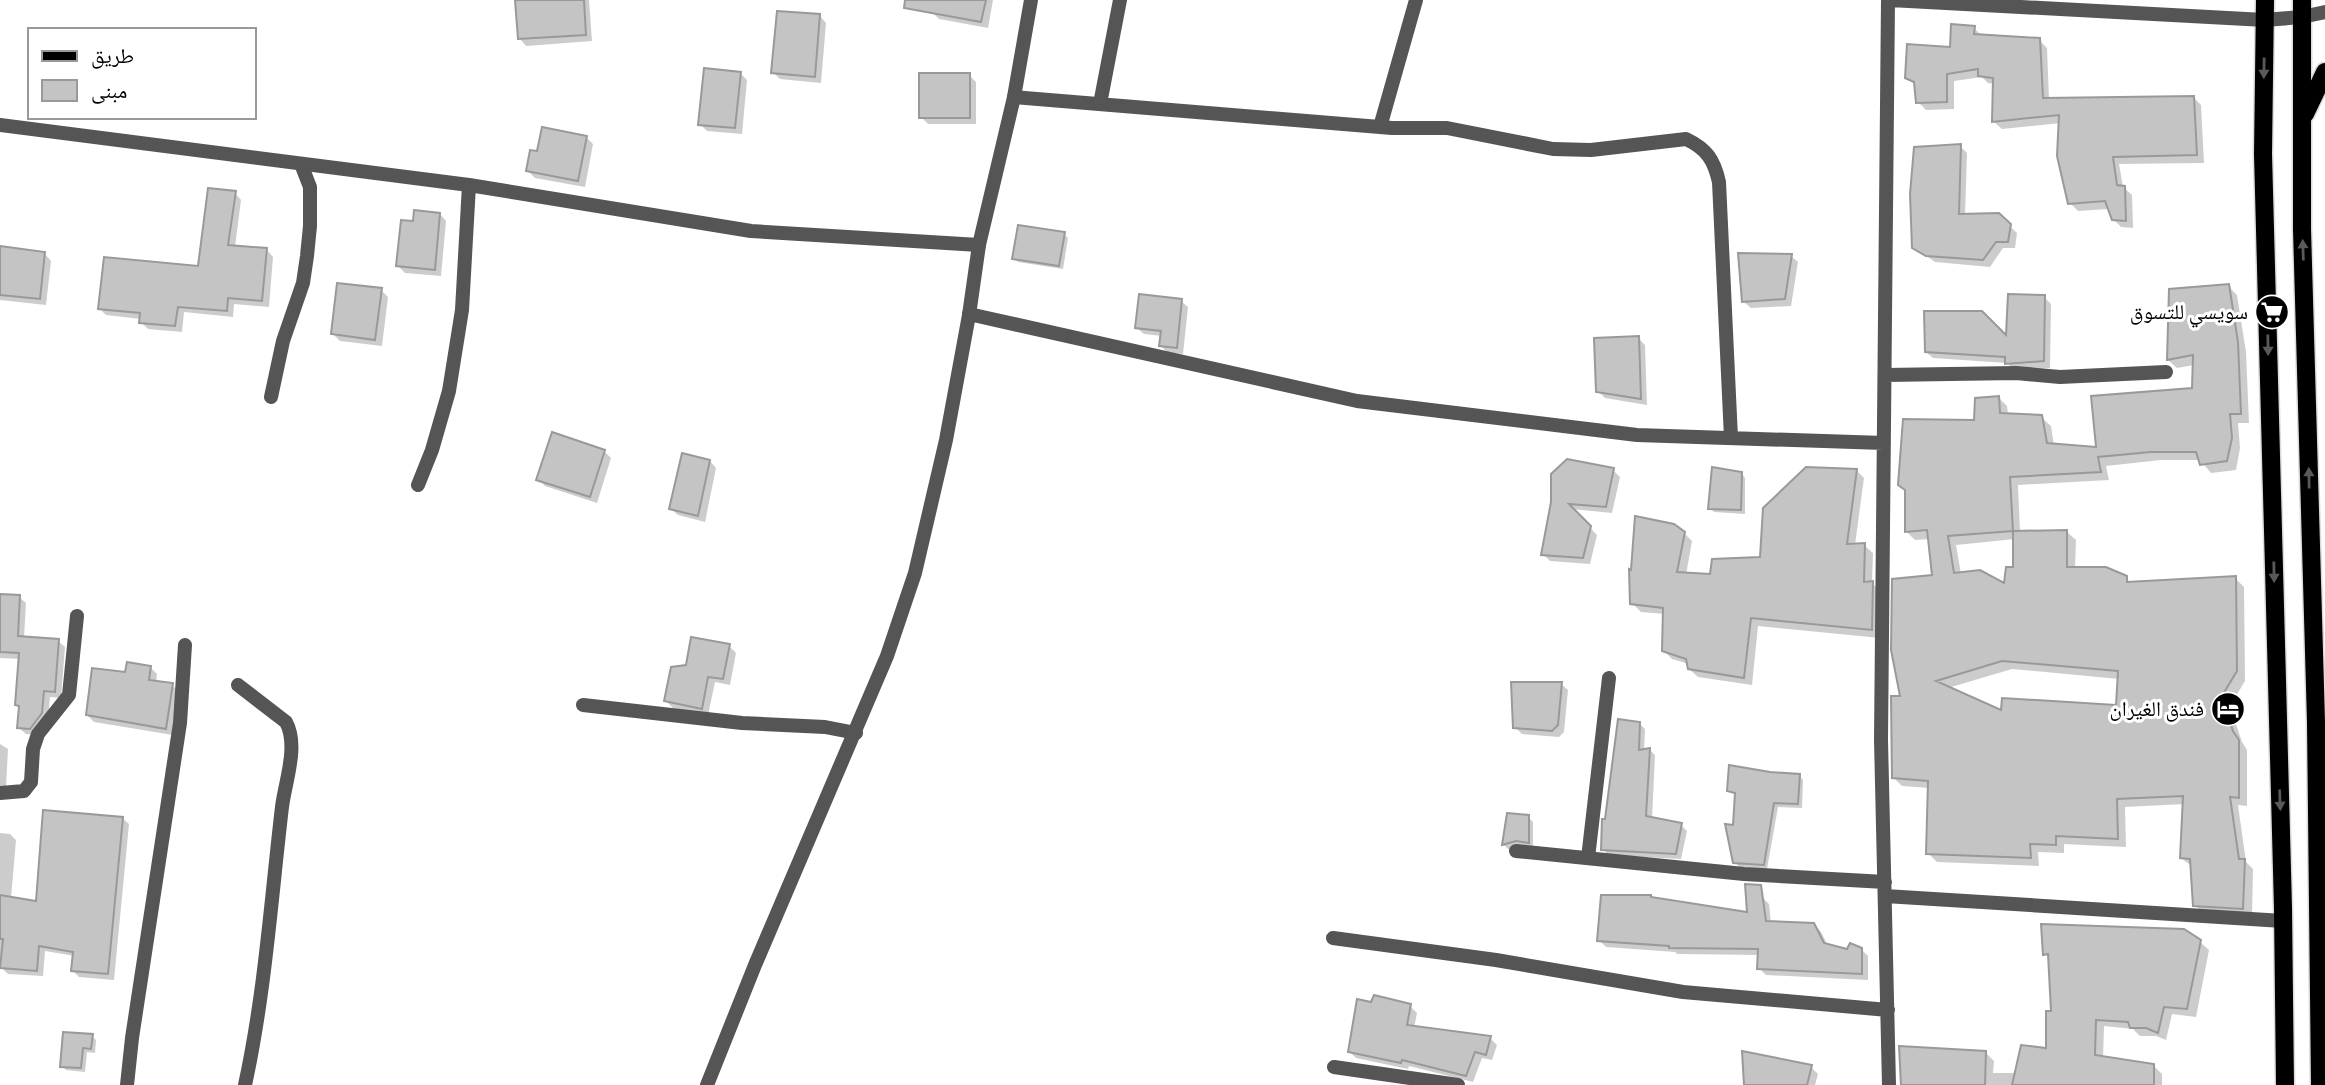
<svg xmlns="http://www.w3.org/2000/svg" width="2325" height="1085" font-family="Signika,'Noto Naskh Arabic',sans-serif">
	<rect width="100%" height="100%" fill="#fff"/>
	<path fill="#0003" fill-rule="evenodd" d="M517,0h72l3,41 -66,5 -6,-7z
		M934,0h59l-5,28 -49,-9 -7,-7z
		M820,16l6,7 -5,60 -41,-4 -7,-7z
		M1974,28l8,8 57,4 8,8 2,51 144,-2 8,8 3,58 -85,1 4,23 9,8 1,33 -12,-1 -8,-8 -4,-10 -31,2 -8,-8 -9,-80 -59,6 -8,-7 1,-38 -7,-1 -6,-6 -28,4v28l-28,1 -8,-8 -3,-17 -8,-8 44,-28z
		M740,73l7,7 -5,54 -35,-3 -7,-7z
		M969,75l7,7v42h-48l-7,-7z
		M586,137l7,7 -8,43 -50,-9 -7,-7 11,-18z
		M1960,146l7,7 -2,62h33l19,18 -2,15h-12l-13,19 -55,-5 -21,-15z
		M235,193l6,7 -6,47 32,3 6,7 -4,50 -35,-3 -1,13 -49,-5 -2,20 -34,-3 -7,-7v-3l-35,-4 -6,-6 100,-41z
		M440,214l6,7 -5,55 -36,-3 -7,-7 17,-43z
		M1064,234l4,4 -5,31 -45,-7 -4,-4z
		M0,248l45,6 6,7 -5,44 -46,-5z
		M1791,256l7,6 -7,44 -40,2 -7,-6z
		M2228,286l9,9 9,57 3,71h-11l2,25 -4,22 -25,3 -11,-13h-39l-55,6 3,14 -91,5 2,47h47l9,8 -1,29 51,9 6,6 103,-6 9,9 1,94 -15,25 12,36 5,8v56l-9,-1 8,57 7,7 -1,48 -48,-3 -9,-9 -2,-38 -12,-9 4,-54 -60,3 1,40 -62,-3v9l-26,-1 1,14 -102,-4 -9,-9 1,-65 -27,-2 -9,-9 9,-80 32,-121 -4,-37 -15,1 -9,-9 1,-39 -7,-7 75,-63 23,-25 9,9 1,9 33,2 10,9 3,20 44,3 96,-59v-25l-17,3 -9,-8zM2015,539v30l-10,17 -44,-12 -5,-29zM2012,669l107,10 -1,28 -115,5 -55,-24z
		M381,290l7,7 -6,49 -42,-5 -7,-7z
		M2044,297l7,7 -1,64 -36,2 -7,-7 -74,-5 -7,-6 82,-13z
		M1181,301l7,6 -5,47 -15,-1 -7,-7 1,-10 -18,-2 -7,-6z
		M1638,338l7,7 2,60 -42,-7 -7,-7z
		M604,451l7,7 -14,45 -52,-17 -7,-7z
		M710,461l6,7 -11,54 -27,-7 -7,-6z
		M1613,470l7,7 -8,36 -40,-4 25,26 -7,29 -40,-3 -7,-7 10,-52z
		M1856,470l8,8 -9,67h9l9,8 -1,30 8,8v47l-122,-12 -6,59 -54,-8 -9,-8v-5l-17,-5 -9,-9 2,-36 -24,-2 -9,-9 52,-70 8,8 -6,34 26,1 50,-17z
		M1741,473l4,5v36l-31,-2 -4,-4z
		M0,596l19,1 7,6 -2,35 34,3 7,6 -4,51 -11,-1 -2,23 -11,15 -11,-1 -7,-6 2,-19 -4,-4 4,-46 -21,-1z
		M729,646l7,7 -6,32 -15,-3 -7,33 -35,-7 -7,-7 21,-35z
		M150,667l7,7 -1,9 16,2 7,7 -6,43 -79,-13 -7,-7 40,-41z
		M1561,684l7,6 -4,42 -5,5 -37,-3 -7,-7z
		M1639,723l6,6 -1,22 6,-1 5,5 -3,64 29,6 6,6 -6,28 -73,-4 -5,-6z
		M0,744l8,5 -2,38 -6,2z
		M1770,774l29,1 4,5 -1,28 -24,-1 -11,62 -28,-2 -4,-5 2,-66 -8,-5z
		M1509,815l19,2 5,5v24l-12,-1 -13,4 -4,-4z
		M122,818l7,6 -15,156 -35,-3 -6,-6 2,-15 -30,-5 -2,25 -35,-2 -6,-6 1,-11h-3v-124l10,1 6,6 -5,58 26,5z
		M1651,896l2,3 96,15 13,-17 7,7 2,19 43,1 7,8 7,14 20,5 13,-2 7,7v24l-102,-5 -7,-7 1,-13 -83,-1 -2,-2 -69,-5 -7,-7z
		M2200,942l9,8 -13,67 -24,-3 -6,26 -10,-4h-16l-7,-7 -29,-3 -1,32 50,7 9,9v11h-259l82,-33 9,9 -1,12h23l31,-23 5,-37 -2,-54 -5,-5z
		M1410,1006l7,7 -3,15 76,10 7,7 -5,15 -10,-2 -9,24 -64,-16 -1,3 -52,-11 -7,-7z
		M92,1036l4,4 -1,13 -8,-1 -2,20 -19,-2 -4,-4z
		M1811,1067l7,7 -3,11h-70z"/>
	<path fill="#c4c4c4" stroke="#999" stroke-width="2" fill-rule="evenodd" d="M515,0h69l2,35 -68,4z
		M905,0h81l-5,22 -77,-14z
		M777,11l43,3 -5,63 -44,-4z
		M1951,24l24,2 -1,8 66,4 3,60 151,-2 3,59 -84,2 4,28 8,1 1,35 -14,-1 -7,-19 -37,3 -11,-48 2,-41 -67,7 1,-44 -15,-2v-7l-31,5v28l-31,1 -2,-21 -9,-4 2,-34 43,3z
		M704,68l37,4 -6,56 -37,-3z
		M919,73h51v45h-51z
		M542,127l45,9 -9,45 -52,-10 4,-21 7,1z
		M1961,144l-2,70 40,-1 12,11 -3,18h-12l-13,18 -57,-4 -14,-8 -2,-54 4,-47z
		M208,188l28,3 -8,54 39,3 -5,53 -34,-3 -1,13 -49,-4 -3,19 -36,-3 1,-10 -42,-4 6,-52 94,9z
		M414,210l26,3 -5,57 -39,-4 5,-46 12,1z
		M1018,225l47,7 -6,34 -47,-7z
		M0,246l45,6 -5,47 -40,-4z
		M1738,253l54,1 -7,45 -43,3z
		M337,283l45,5 -7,52 -44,-6z
		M2229,284l9,58 3,72h-11l2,24 -5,23 -27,4 -4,-13h-45l-53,5 3,15 -91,5 3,54 54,-1v37h39l21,9v6l109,-6 1,95 -15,25 11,35 6,9v58l-9,-1 9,62h6l-2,50 -50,-3 -3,-47 -10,-1 3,-62 -66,3 1,40 -62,-3v9l-26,-1 1,14 -105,-4 2,-73 -36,-3 -1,-82h9l-9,-46 1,-71 40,-4 -5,-45 -22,2v-42l-7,-5 5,-66 71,1 1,-22 24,-2 1,17 42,2 5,28 49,4 -5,-51 101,-8 1,-33 -26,5 2,-71zM2013,531v36h-7l-2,16 -24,-13 -26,3 -6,-37zM2002,661l116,10 -2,34 -114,-7 -1,12 -65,-29z
		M1139,294l43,5 -5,49 -18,-2 2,-15 -26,-3z
		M2008,294l37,1 -1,66 -39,3v-7l-80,-5 -1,-41h58l24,24z
		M1639,336l2,63 -45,-7 -2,-54z
		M552,432l53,18 -15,47 -54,-17z
		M682,453l28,7 -12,56 -29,-7z
		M1567,459l47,9 -8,39 -37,-3 22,22 -8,32 -42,-3 10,-53v-28z
		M1712,467l30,5 -1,38 -33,-1z
		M1806,467l51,2 -10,75 18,-1 -1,39 9,-1 -1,49 -121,-12 -7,60 -56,-9 -2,-10 -24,-8 1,-43 -33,-4 -1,-35 2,1 4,-54 39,8 11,8 -8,40 33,2 2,-15 48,-2 3,-49z
		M0,594l20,1 -2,41 41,3 -4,53 -11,-1 -2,22 -12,16 -13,-1 2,-22 -4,-1 4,-52 -19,-1z
		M691,637l39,7 -7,35 -15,-2 -6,32 -38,-8 7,-34 15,-2z
		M127,662l24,4 -2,14 24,3 -7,46 -80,-14 6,-47 33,4z
		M1511,682h51l-4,43 -6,6 -39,-3z
		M1618,719l22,3 -1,28 11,-2 -4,68 36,7 -6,31 -75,-4 1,-31h3z
		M1729,765l41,7 30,2 -2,30 -24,-1 -10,62 -31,-2 -8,-39 8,1 2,-32 -8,-2z
		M43,810l80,7 -15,157 -37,-3 2,-19 -34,-6 -2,25 -37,-3 3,-29h-3v-44l36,6z
		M1507,813l22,2v28l-13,-2 -14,4z
		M1745,884l16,1 5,36 48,2 10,20 23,6 3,-6 12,5v26l-105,-5 1,-20 -89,-1v-2l-72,-5 4,-46h50v2l96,15z
		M2041,924l143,5 17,11 -14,69 -23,-2 -6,26 -12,-5h-16l-2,-6 -32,-2 -1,35 59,9v21h-142l9,-40 25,3v-37h5l-3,-57 -5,1z
		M1374,995l37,9 -4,21 84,11 -5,19 -11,-3 -9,24 -64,-16 -1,3 -53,-11 9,-53 14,3z
		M63,1032l30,2 -2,15 -8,-1 -2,20 -21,-1z
		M1899,1046l87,5 -1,34h-84z
		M1742,1051l70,14 -5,20h-63z"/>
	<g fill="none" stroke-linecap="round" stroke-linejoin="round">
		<g stroke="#dbdbdb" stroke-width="21">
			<path id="primary" d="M2265,0l-2,154 20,754 2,177
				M2302,0v229l14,493 4,363
				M2305,114l20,-42"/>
		</g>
		<path stroke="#555" stroke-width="14" d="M1888,0l-7,740 8,345
			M1890,0l375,20 37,-3 23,-5
			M1014,97l378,31h55l106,21 38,1 95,-11c21,10 28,21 33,43l12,256
			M1100,104l20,-104
			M0,125l469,60 282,46 228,14
			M1380,127l36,-127
			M969,314l388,87 280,34 247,8
			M1885,375l131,-2 44,4 106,-5
			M271,397l12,-56 20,-58 4,-27 3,-30v-39l-9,-23
			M418,485l14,-35 17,-59 13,-81 7,-125
			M238,685l48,37c13,24 -1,60 -4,85 -11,93 -17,186 -37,278
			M583,705l159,18 83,4 31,6
			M0,793l24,-2 7,-9 2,-33 5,-15 31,-39 8,-79
			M1516,851l228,23 141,8
			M1588,858l21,-180
			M1885,896l398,25
			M1333,938l163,22 187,32 205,18
			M1334,1067l124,18
			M127,1085l5,-47 48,-315 5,-78"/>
		<path stroke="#555" stroke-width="14" d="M707,1085l48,-120 132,-309 28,-83 31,-133 23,-125 10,-70 35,-148 17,-97"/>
		<use href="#primary" stroke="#000" stroke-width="18"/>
	</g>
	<defs><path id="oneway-solid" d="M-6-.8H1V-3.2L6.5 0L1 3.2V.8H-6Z" transform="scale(1.75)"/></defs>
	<g fill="#595959">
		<use href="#oneway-solid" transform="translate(2264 68) rotate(91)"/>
		<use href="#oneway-solid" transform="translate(2303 250) rotate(-92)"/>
		<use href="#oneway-solid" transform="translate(2268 345) rotate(89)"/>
		<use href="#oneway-solid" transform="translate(2309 478) rotate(-91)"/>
		<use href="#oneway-solid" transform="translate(2274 572) rotate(89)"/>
		<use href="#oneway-solid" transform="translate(2280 800) rotate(88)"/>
	</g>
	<defs>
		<g id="supermarket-disc" transform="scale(1.75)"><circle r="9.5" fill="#000" stroke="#fff"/><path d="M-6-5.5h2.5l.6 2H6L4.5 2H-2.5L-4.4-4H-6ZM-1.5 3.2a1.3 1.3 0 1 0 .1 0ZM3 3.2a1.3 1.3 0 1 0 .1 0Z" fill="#fff"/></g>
		<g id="hotel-disc" transform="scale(1.75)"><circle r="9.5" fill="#000" stroke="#fff"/><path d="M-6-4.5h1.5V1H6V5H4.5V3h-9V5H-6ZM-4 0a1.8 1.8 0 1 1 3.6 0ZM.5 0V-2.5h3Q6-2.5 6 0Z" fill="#fff"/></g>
	</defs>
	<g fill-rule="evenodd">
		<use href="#supermarket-disc" x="2272" y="312"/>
		<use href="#hotel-disc" x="2228" y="709"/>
	</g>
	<g text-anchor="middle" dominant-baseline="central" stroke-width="6" stroke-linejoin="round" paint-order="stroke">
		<g font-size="21" fill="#000" stroke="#fff" text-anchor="end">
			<text x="2248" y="312">سويسي للتسوق</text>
			<text x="2204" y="709">فندق الغيران</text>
		</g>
	</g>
	<rect x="28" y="28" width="228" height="91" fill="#ffffff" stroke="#999999" stroke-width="2"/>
	<rect x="42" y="51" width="35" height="10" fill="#000000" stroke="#999999" stroke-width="2"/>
	<text x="91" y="63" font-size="21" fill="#000000">طريق</text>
	<rect x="42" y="80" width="35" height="21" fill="#c4c4c4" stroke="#999999" stroke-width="2"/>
	<text x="91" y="98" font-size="21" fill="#000000">مبنى</text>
</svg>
